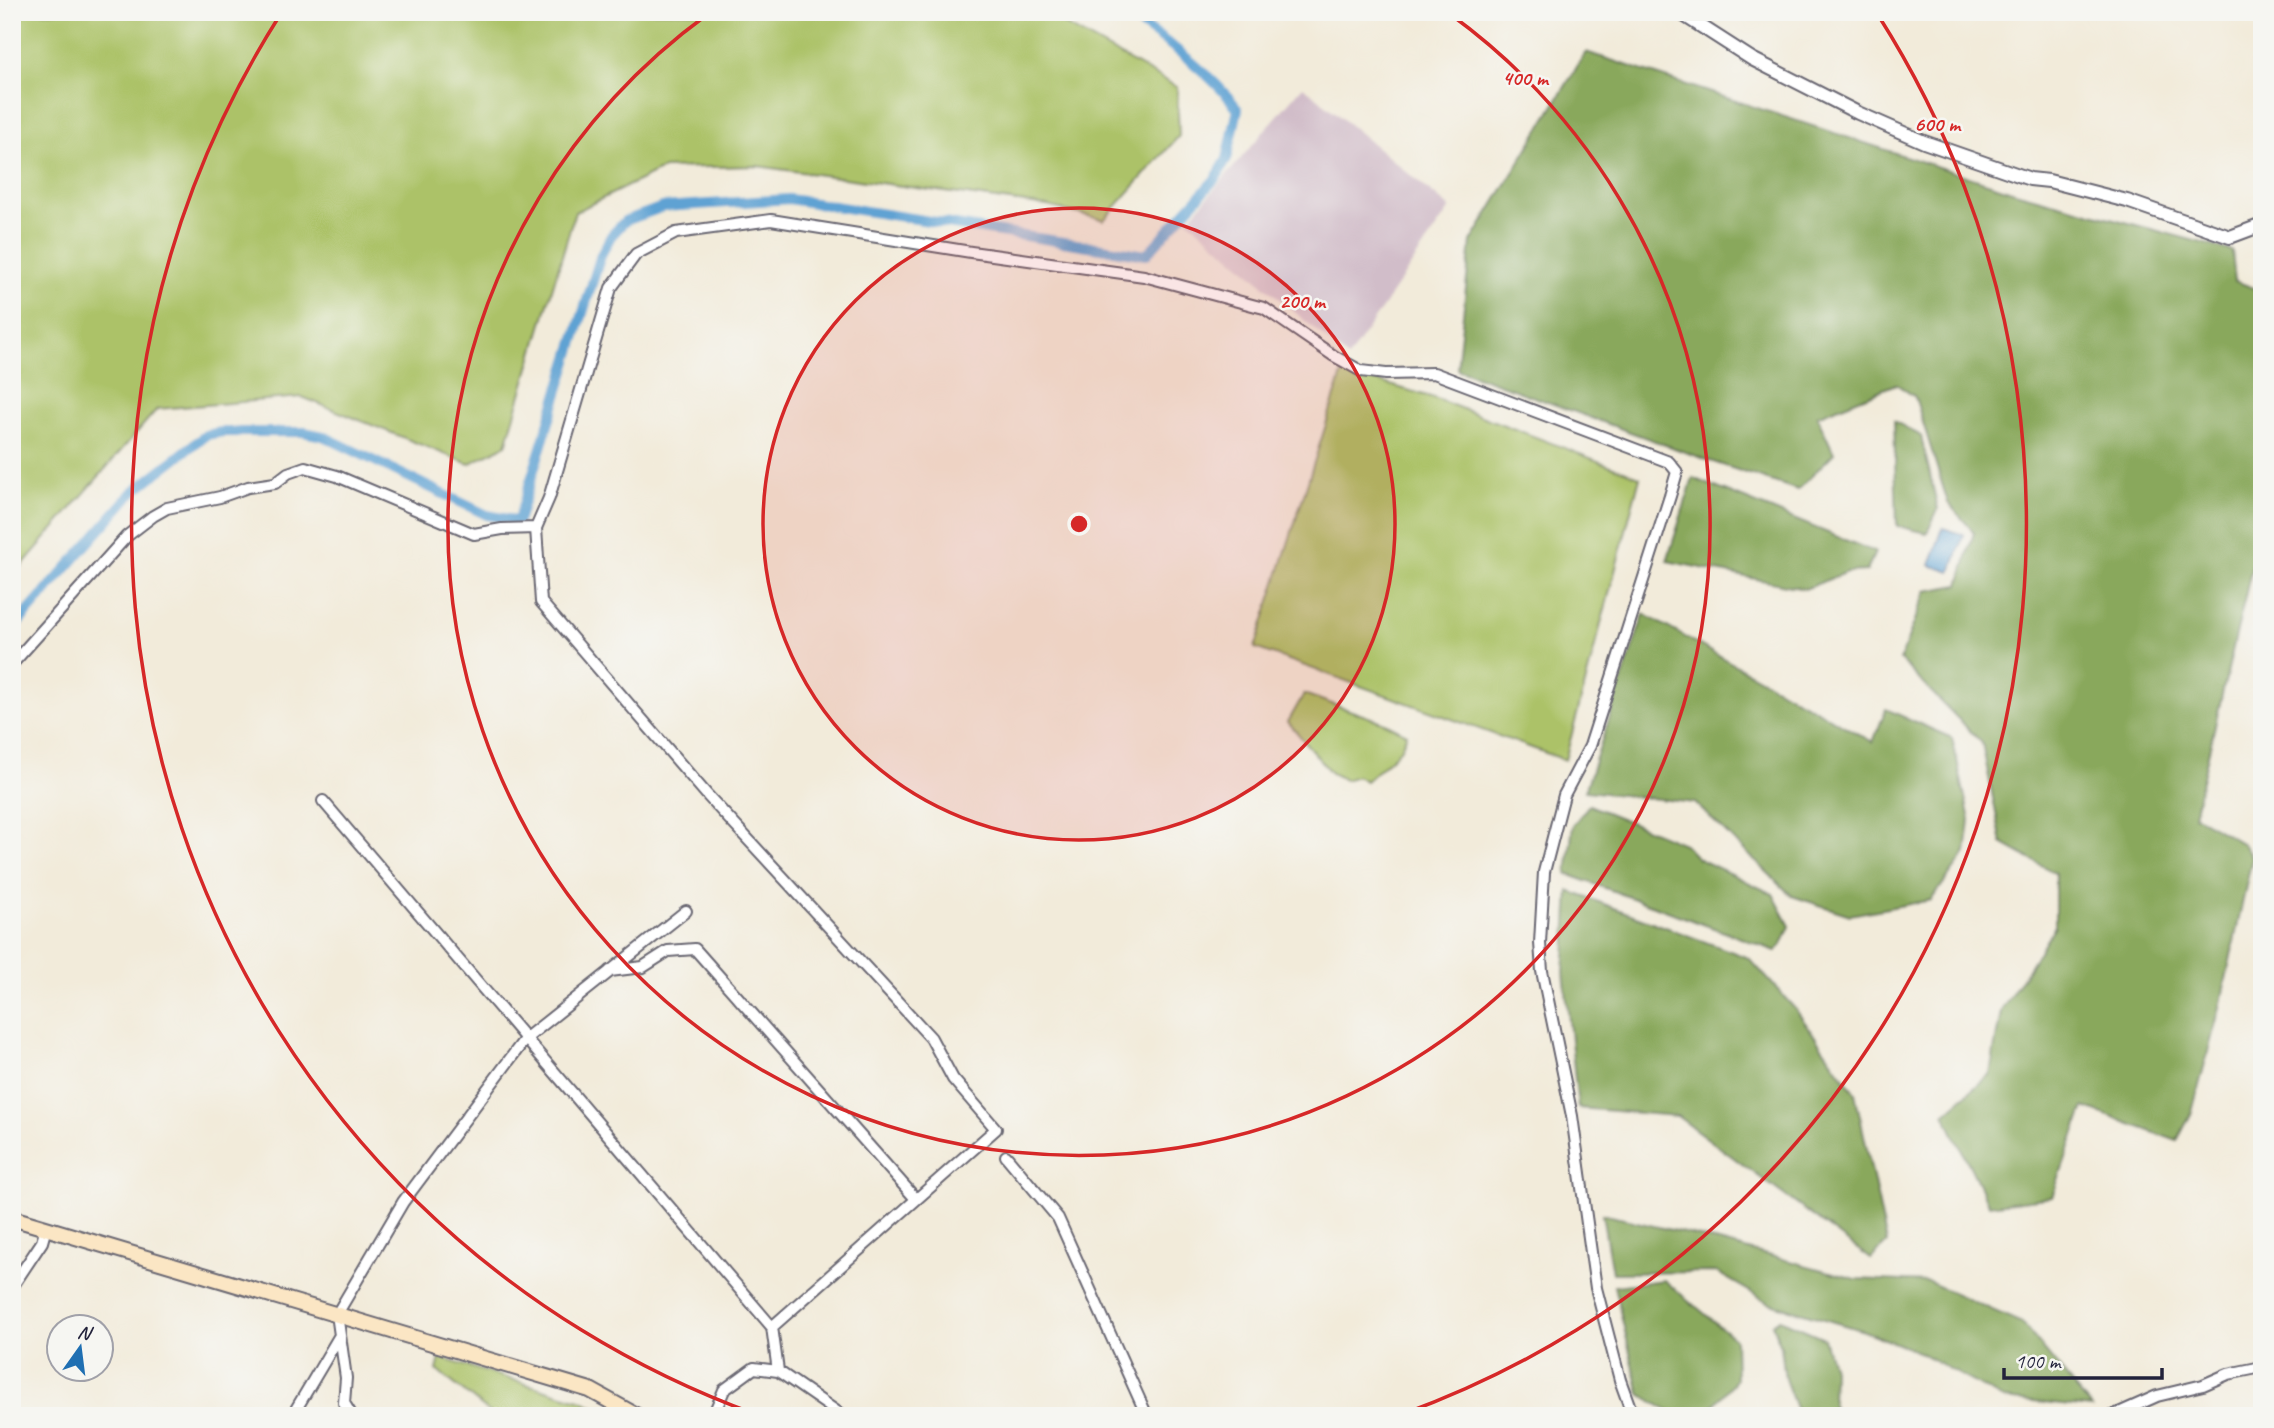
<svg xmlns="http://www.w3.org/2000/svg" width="2274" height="1428" font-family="Caveat,sans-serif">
	<rect width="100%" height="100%" fill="#f6f6f2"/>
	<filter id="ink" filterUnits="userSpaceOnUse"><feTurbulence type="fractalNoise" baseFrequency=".0143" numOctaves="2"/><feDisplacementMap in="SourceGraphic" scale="14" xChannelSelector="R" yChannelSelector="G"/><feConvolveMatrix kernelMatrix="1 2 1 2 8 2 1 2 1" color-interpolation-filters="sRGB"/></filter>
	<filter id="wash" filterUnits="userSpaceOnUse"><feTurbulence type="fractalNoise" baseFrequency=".00686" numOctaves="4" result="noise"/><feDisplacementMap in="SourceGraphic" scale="28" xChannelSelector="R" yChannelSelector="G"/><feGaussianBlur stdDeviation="1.57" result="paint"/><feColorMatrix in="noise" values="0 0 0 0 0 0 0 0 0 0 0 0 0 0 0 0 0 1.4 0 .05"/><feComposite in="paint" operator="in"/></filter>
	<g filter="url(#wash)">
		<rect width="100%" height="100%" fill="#f2ebda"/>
		<path fill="#d1bdc9" d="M1303,86l147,122 -102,150 -160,-138z"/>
		<path fill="#acc267" stroke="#677251" stroke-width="2" d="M12,12h1030l135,75 2,49 -75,84 -57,-14 -290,-40 -93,2 -89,44 -69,233 -37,19 -167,-67 -145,12 -145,168z
			M1343,371l91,27 206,79 -75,283 -310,-112z
			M1304,694l81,29 22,11 -7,16 -34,31 -9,-5 -12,4 -14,-7 -43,-51z
			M440,1358l143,43 27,15h-116l-57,-46z"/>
		<path fill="#89a85c" stroke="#56654c" stroke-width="2" d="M1586,52l429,140 217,59 3,30 27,10v233l-68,291 49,29 9,14 -32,149 -28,105 -15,29 -93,-34 -32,90 -63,8 -45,-91 46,-40 11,-63 54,-85v-53l-53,-30 -20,-100 -82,-83 26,-69 33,-6 15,-53 -26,-29 -33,-106 -19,-13 -79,32 17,37 -36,37 -91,-30 -250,-91 14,-127z
			M1894,421l27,15 17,73 -11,24 -30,-7z
			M1693,478l182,74 -8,19 -20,1 -42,17 -138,-28z
			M1644,614l229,128 13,-33 66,29 18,82 -4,33 -35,47 -81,15 -58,-19 -97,-93 -110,-12z
			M1589,805l95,39 13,14 76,36 17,32 -8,19 -6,6 -209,-77 6,-49z
			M1569,891l180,67 47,52 59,83 32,150 -16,16 -194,-143 -99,-8 -14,-136z
			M1602,1214l91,21 163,44 73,3 93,41 70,85 -89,-9 -82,-46 -57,-22 -94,-28 -54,-31 -104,1z
			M1664,1280l71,59 1,41 -32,36h-27l-37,-22 -26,-108z
			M1780,1319l44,19 9,31 -1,37 6,10h-39l-14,-37 -4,-33 -9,-22z"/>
		<path fill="#5ea2d3" stroke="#406287" stroke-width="2" d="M1943,528l21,7 -13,37 -21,-7z"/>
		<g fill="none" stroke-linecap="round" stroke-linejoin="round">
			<path stroke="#5ea2d3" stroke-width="10" d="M12,630l122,-139 72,-56 16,-3h82l19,4 164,79 31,6 83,-266 10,-19 14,-15 38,-14 126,-8 357,56 70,-77 11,-19 11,-50c-29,-38 -76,-72 -116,-97"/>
		</g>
	</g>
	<g filter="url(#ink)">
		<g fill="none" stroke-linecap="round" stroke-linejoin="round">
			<g stroke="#6b6873" stroke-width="14">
				<path id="minor" d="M536,528l5,74 167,194 223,242 22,41 43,50 -224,198
					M12,664l115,-128 26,-20 14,-8 53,-11 28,-10 27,-4 13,-10 17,-6 32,9 137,58 28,-5 34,-1 13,-30 62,-210 25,-34 40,-21 95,-13 200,32 173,24 112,30 8,2 70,48 27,15 25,3 48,-1 235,89 8,10 -7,24 -80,250 -26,49 -20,77 -4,71 2,28 30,145 24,172 24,92 13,36
					M323,801l449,526 6,44
					M610,971l33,-4 25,-16 27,-2 221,250
					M1006,1156l52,62 89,198
					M12,1287l30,-45 4,-14
					M292,1416l48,-81
					M352,1416l-8,-13 2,-25 -9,-64 66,-112 122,-163 161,-128
					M713,1416l11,-26 30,-22 24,3 65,45
					M2112,1416l45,-20 46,-11 25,-11 34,-7"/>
			</g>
			<g stroke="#6b6873" stroke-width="16">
				<path id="tertiary" d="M1679,12l73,47 106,54 66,29 106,37 19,2 78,20 103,36 32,-12"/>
			</g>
			<g stroke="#6b6873" stroke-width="18">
				<path id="secondary" d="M12,1218l578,172 47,26"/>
			</g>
			<use href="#minor" stroke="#fff" stroke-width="10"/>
			<use href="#tertiary" stroke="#fff" stroke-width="12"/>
			<use href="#secondary" stroke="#fbe6c4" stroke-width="14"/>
		</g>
	</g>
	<circle cx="1079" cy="524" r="316" fill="#d62828" fill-opacity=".12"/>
	<g fill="none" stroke="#d62828" stroke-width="3.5">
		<circle cx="1079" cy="524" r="316"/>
		<path d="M1450 14A631 631 0 1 1 708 14"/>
		<path d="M755 1414A947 947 0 0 1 280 15M1878 15A947 947 0 0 1 1403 1414"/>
	</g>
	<circle cx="1079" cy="524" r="10" fill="#d62828" stroke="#f6f6f2" stroke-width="3.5"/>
	<g font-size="21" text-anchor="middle" font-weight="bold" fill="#d62828" stroke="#f6f6f2" stroke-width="5" stroke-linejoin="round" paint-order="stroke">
		<text x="1525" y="85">400 m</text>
		<text x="1937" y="131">600 m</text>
		<text x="1302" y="308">200 m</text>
	</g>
	<rect width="2274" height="1428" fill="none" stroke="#f6f6f2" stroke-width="42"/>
	<g transform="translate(80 1348) rotate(14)"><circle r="33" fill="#f6f6f2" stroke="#a1a1a9" stroke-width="2"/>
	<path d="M0-5L12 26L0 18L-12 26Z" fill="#1f6fb2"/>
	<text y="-10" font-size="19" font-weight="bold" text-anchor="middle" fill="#22223b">N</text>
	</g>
	<path d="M2004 1368v10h158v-10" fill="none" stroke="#22223b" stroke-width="3.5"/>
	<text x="2015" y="1368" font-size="21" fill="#22223b" stroke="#f6f6f2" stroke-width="5" paint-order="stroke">100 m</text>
</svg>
